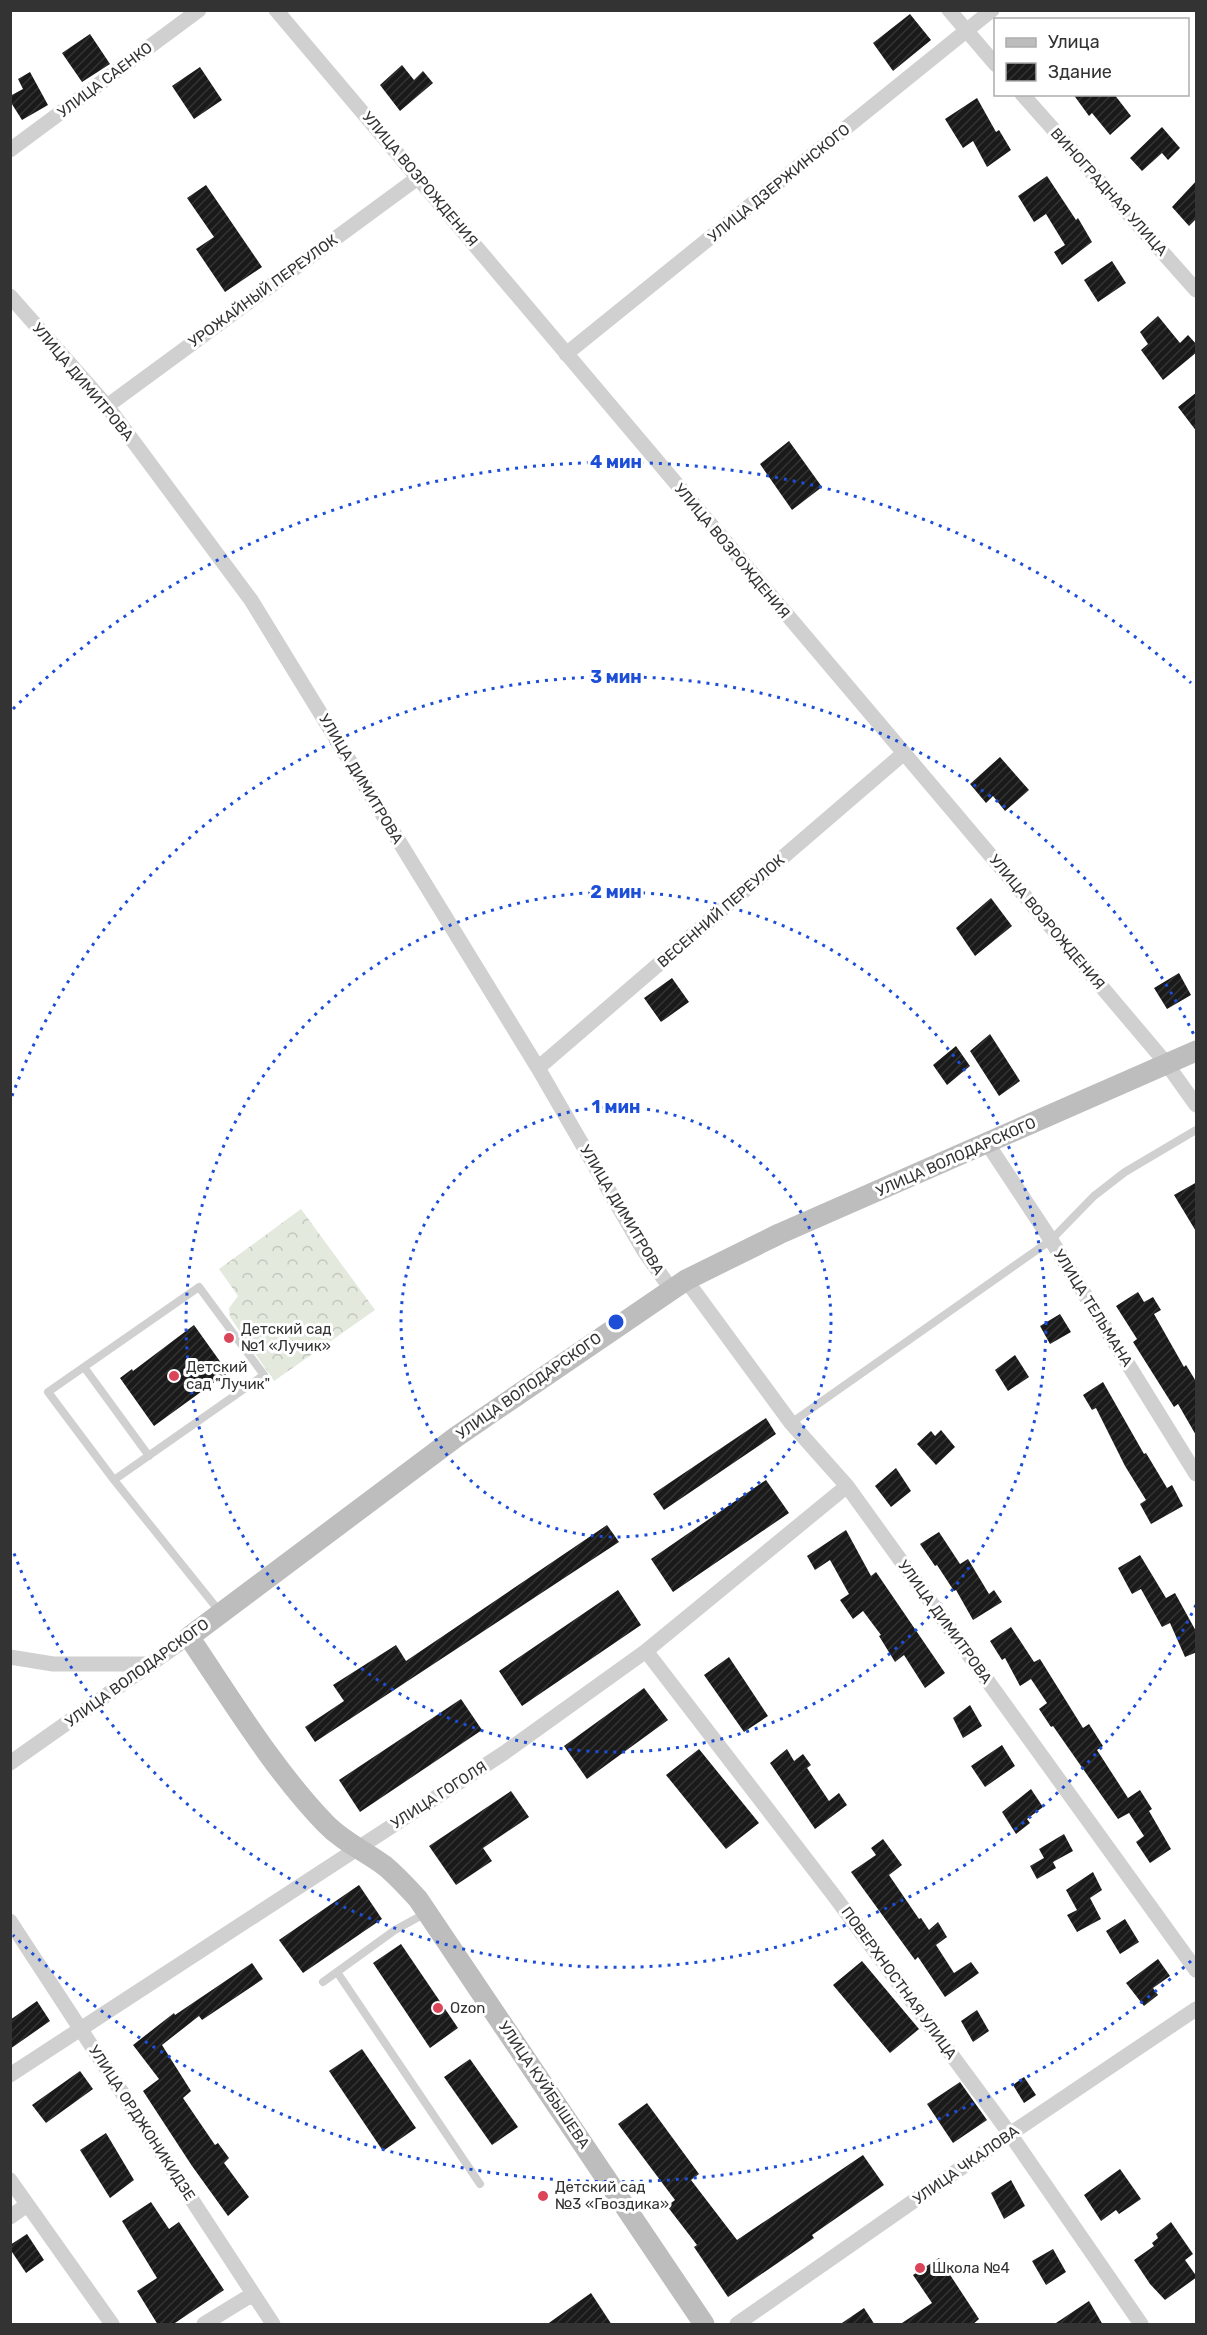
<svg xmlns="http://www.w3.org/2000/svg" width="1207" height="2335" font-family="Rubik,sans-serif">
	<defs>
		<pattern id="forest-crowns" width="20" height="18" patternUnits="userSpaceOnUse" patternTransform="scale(1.5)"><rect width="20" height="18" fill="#e3e9dd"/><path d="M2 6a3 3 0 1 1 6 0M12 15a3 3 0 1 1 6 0" fill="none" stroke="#c3c8be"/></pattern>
		<pattern id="building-hatch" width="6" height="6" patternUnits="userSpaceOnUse" patternTransform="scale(1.5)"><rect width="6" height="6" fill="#1a1a1a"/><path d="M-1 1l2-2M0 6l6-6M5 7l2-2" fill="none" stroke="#333"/></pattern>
	</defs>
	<rect width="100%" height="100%" fill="#fff"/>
	<path fill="url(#forest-crowns)" d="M301,1209l74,101 -101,71 -44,-64 -1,-9 9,-12 -19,-27z"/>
	<path fill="url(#building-hatch)" d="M910,14l21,26 -38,31 -20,-28z
		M90,34l20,30 -28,18 -20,-29z
		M402,65l12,15 9,-9 10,12 -33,28 -20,-26z
		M200,67l22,33 -28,19 -22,-33z
		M30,72l18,33 -26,15 -12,-19v-5l13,-7 -5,-10z
		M1073,94h41l17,22 -21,19 -18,-22 -3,3z
		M977,98l19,34 3,-2 12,20 -24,17 -14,-26 -10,7 -18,-29z
		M1162,127l18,21 -12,12 -6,-7 -20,18 -12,-13z
		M1047,176l29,44 2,-2 14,24 -30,23 -8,-13 11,-7 -19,-31 -12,8 -16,-26z
		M1197,180v38l-8,8 -17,-19z
		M206,185l56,82 -37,25 -29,-43 18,-12 -27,-39z
		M1112,261l14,22 -28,19 -14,-22z
		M1158,316l22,27 8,-8 9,10v7l-34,28 -22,-30 7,-6 -8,-12z
		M1197,392v40l-19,-25z
		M789,441l33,46 -30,23 -32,-46z
		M1000,757l29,33 -24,21 -12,-15 -7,7 -16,-19z
		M991,898l21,28 -37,30 -19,-28z
		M1179,973l12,22 -24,14 -13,-21z
		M672,978l17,24 -28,20 -17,-24z
		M990,1034l30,47 -21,15 -29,-45z
		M956,1046l14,20 -23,19 -14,-20z
		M1197,1182v51l-23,-38z
		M1138,1292l6,10 9,-5 8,13 -7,4 30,53 2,-2 11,18v54l-19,-33 -4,3 -41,-65 4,-3 -21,-33z
		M1060,1314l11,18 -21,12 -10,-18z
		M194,1325l35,49 -12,8 -1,-1 -62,45 -34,-48 12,-9 1,2z
		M1015,1355l14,22 -21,14 -13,-21z
		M1103,1382l41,72 2,-1 21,35 5,-3 11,21 -32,18 -11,-20 6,-4 -21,-34 -29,-58 -4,2 -9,-15z
		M766,1418l10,16 -112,76 -11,-16z
		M941,1430l14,17 -19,18 -19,-21 14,-13 4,5z
		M896,1468l15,23 -20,16 -16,-21z
		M766,1480l23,33 -116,79 -22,-33z
		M607,1525l12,17 -304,200 -10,-15 39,-26 -11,-16 63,-40 10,16z
		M846,1530l25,46 5,-4 69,101 -20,15 -21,-33 -9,7 -16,-26 2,-1 -18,-24 -10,8 -13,-19 9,-6 -19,-34 -15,10 -8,-14z
		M939,1532l21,32 8,-5 21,35 5,-4 8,12 -29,18 -17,-30 -2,1 -17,-26 -2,1 -15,-22z
		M1140,1555l26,43 9,-5 22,40v19l-12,5 -15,-34 -8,4 -21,-38 -9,5 -14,-26z
		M618,1590l23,35 -119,81 -23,-35z
		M1011,1627l23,35 6,-3 43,69 6,-4 14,22 -6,4 31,48 12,-8 12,19 -3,2 22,38 -21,14 -14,-21 8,-6 -15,-23 -11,6 -65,-93 -2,1 -12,-18 8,-6 -16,-24 -11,7 -15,-28 -3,2 -12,-19z
		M729,1657l39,59 -24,16 -40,-57z
		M644,1688l24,32 -81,59 -23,-33z
		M461,1699l21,31 -122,82 -21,-32z
		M970,1705l12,21 -19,12 -10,-20z
		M1002,1745l13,21 -30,21 -14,-21z
		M699,1749l60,74 -33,26 -60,-74z
		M787,1749l7,12 9,-7 8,11 -4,3 22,33 10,-8 8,12 -32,24 -45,-66z
		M1031,1789l12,18 -16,12 3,4 -14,11 -14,-22z
		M511,1791l18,26 -46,31 9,13 -36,24 -27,-39z
		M1064,1834l9,17 -20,11 3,6 -19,11 -7,-13 14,-8 -5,-9z
		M883,1839l19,26 -13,10 30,44 2,-1 8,12 9,-8 9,15 -11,8 18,28 17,-11 8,11 -34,24 -27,-40 -3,3 -64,-88 25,-17 -5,-7z
		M1093,1872l9,18 -12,8 11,21 -24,13 -10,-17 10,-5 -11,-20z
		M359,1885l23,34 -79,54 -24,-33z
		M1125,1919l14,23 -19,12 -14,-23z
		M401,1944l57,84 -28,20 -57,-85z
		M1158,1959l12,17 -17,12 5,7 -14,11 -18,-23z
		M862,1961l57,68 -29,24 -57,-68z
		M252,1963l11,16 -61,41 -3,-4 -37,29 29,46 -8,7 32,47 3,-2 11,15 -5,5 25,34 -21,19 -36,-50 -49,-75 16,-12 -26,-34 41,-32 1,2z
		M37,2001l13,20 -40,28v-29z
		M977,2010l12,21 -16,11 -12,-21z
		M362,2049l54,79 -33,23 -54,-80z
		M470,2059l48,68 -26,18 -48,-68z
		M80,2071l13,18 -47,34 -14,-18z
		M1024,2077l12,18 -12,8 -11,-18z
		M960,2082l27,38 -34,23 -26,-39z
		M647,2103l52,71 -8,6 46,60 126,-85 21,30 -72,50 2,3 -86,59 -34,-50 3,-2 -30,-39 8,-6 -57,-76z
		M106,2133l28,47 -24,18 -30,-48z
		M1120,2169l21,30 -22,15 -3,-4 -15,11 -17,-26z
		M1011,2180l14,26 -21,13 -13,-26z
		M151,2202l18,27 10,-7 45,68 -52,35h-14l-21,-34 20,-13 -35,-57z
		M1171,2222l22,32 -8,6 12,17 -32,23 -15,-16 -16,-24 20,-14 -2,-3 6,-5 -2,-4z
		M27,2234l17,26 -18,13 -16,-24v-4z
		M1053,2249l13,23 -20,13 -14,-24z
		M939,2258l40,61 -7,6h-73l33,-22 -19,-28z
		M591,2293l21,32h-66z
		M1089,2301l14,24h-50z
		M864,2308l11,17h-36z"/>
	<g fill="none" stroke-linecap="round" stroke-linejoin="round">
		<path stroke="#d0d0d0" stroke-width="8" d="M84,1367l65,89
			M791,1423l260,-183 43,-44 31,-24 71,-42
			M114,1480l150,-105 -65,-88 -151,105 66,88 106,132
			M337,1972l143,212
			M323,1982l72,-52 31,-17"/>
		<path stroke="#d0d0d0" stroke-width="15" d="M276,10l890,1053 30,42
			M949,10l47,55
			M1022,94l174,196
			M10,150l189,-140
			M10,296l97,110 144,194 287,468 106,183 27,38
			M566,354l426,-344
			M107,406l312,-229
			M538,1068l366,-315
			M987,1143l64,97 145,234
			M686,1280l105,143 56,63 349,484
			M646,1651l186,242 178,241 131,190
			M10,1657l43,7h99
			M10,1763l179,-126
			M10,1921l263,403
			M10,2075l494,-322 142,-102 201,-165
			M10,2180l102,144
			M10,2217l17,-12
			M204,2324l49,-30
			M737,2324l273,-190 186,-125"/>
		<path stroke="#bdbdbd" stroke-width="21" d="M704,2324l-286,-425c-11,-12 -21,-23 -33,-33 -20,-15 -42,-24 -60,-43 -52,-54 -94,-124 -136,-186l267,-200 230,-157 93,-46 417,-183"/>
	</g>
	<g fill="none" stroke="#1d4ed8" stroke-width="3" stroke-dasharray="3 6">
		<circle cx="616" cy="1322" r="215"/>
		<circle cx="616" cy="1322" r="430"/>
		<path d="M1196 1605A645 645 0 0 1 12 1548M12 1096A645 645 0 0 1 1196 1039"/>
		<path d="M1191 1961A860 860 0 0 1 13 1935M13 709A860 860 0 0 1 1191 683"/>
	</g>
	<g fill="#da4559" stroke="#fff" stroke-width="2">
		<circle cx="229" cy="1338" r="6"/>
		<circle cx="174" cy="1376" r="6"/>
		<circle cx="438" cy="2008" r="6"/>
		<circle cx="543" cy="2196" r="6"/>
		<circle cx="920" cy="2268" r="6"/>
	</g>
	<g text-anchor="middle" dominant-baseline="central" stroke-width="6" stroke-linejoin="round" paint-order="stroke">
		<g font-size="15" fill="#333" stroke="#fff">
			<text transform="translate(105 80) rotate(-37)">УЛИЦА САЕНКО</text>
			<text transform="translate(420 179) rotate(50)">УЛИЦА ВОЗРОЖДЕНИЯ</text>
			<text transform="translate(779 183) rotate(-39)">УЛИЦА ДЗЕРЖИНСКОГО</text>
			<text transform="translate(1109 192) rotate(48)">ВИНОГРАДНАЯ УЛИЦА</text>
			<text transform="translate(263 291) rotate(-36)">УРОЖАЙНЫЙ ПЕРЕУЛОК</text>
			<text transform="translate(83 382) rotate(50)">УЛИЦА ДИМИТРОВА</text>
			<text transform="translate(732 551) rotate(50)">УЛИЦА ВОЗРОЖДЕНИЯ</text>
			<text transform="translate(361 779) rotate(59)">УЛИЦА ДИМИТРОВА</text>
			<text transform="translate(721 911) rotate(-41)">ВЕСЕННИЙ ПЕРЕУЛОК</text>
			<text transform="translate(1047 922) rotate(50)">УЛИЦА ВОЗРОЖДЕНИЯ</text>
			<text transform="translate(956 1157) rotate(-24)">УЛИЦА ВОЛОДАРСКОГО</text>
			<text transform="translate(622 1210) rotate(59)">УЛИЦА ДИМИТРОВА</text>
			<text transform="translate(1093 1308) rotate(58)">УЛИЦА ТЕЛЬМАНА</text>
			<text transform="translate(529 1386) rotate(-35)">УЛИЦА ВОЛОДАРСКОГО</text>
			<text transform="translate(945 1622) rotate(54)">УЛИЦА ДИМИТРОВА</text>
			<text transform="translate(137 1673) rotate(-36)">УЛИЦА ВОЛОДАРСКОГО</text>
			<text transform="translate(439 1795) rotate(-33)">УЛИЦА ГОГОЛЯ</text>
			<text transform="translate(899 1983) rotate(54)">ПОВЕРХНОСТНАЯ УЛИЦА</text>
			<text transform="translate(544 2085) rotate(56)">УЛИЦА КУЙБЫШЕВА</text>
			<text transform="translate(142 2123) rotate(57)">УЛИЦА ОРДЖОНИКИДЗЕ</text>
			<text transform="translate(966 2165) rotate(-35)">УЛИЦА ЧКАЛОВА</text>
		</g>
		<g font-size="15" fill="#333" stroke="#fff" text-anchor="start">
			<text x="241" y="1329">Детский сад<tspan x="241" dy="17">№1 «Лучик»</tspan></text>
			<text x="186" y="1367">Детский<tspan x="186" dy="17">сад "Лучик"</tspan></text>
			<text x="450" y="2008">Ozon</text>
			<text x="555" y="2187">Детский сад<tspan x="555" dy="17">№3 «Гвоздика»</tspan></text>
			<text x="932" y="2268">Школа №4</text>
		</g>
	</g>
	<circle cx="616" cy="1322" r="9" fill="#1d4ed8" stroke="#fff" stroke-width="3"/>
	<g font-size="18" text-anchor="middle" font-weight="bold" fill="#1d4ed8" stroke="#fff" stroke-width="6" stroke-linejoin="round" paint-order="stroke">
		<text x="616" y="468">4 мин</text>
		<text x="616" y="683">3 мин</text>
		<text x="616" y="898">2 мин</text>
		<text x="616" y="1113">1 мин</text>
	</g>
	<rect width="1207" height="2335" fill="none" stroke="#333333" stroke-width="24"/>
	<rect x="994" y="18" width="195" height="78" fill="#ffffff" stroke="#adadad" stroke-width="1.5"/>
	<rect x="1006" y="38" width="30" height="9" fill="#bdbdbd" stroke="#adadad" stroke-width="1.5"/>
	<text x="1048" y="48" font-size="18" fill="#333333">Улица</text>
	<rect x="1006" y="63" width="30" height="18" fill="url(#building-hatch)" stroke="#adadad" stroke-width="1.5"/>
	<text x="1048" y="78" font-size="18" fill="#333333">Здание</text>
</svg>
